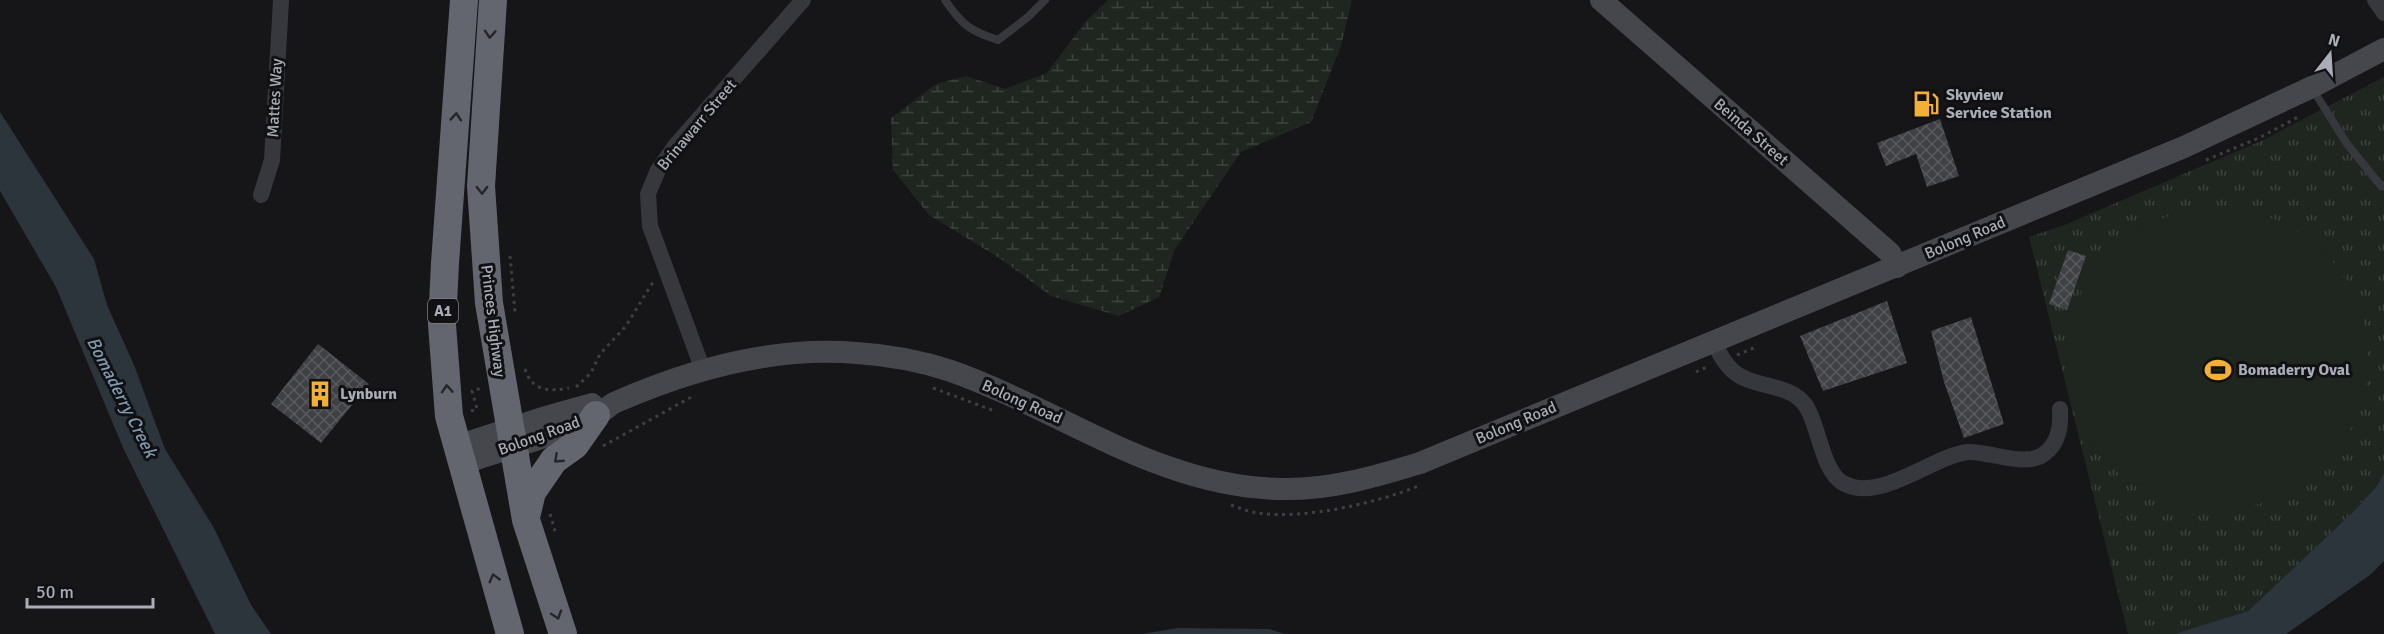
<svg xmlns="http://www.w3.org/2000/svg" width="2384" height="634" font-family="Signika,sans-serif">
	<defs>
		<pattern id="wetland-marsh" width="20" height="14" patternUnits="userSpaceOnUse" patternTransform="scale(1.5)"><rect width="20" height="14" fill="#1e261f"/><path d="M1 5h8M5 5V1M11 12h8M15 12V8" fill="none" stroke="#3c433d"/></pattern>
		<pattern id="park-tufts" width="24" height="20" patternUnits="userSpaceOnUse" patternTransform="scale(1.5)"><rect width="24" height="20" fill="#1e261f"/><path d="M3 7l-1-3M5 7V3M7 7l1-3M15 17l-1-3M17 17v-4M19 17l1-3" fill="none" stroke="#3c433d"/></pattern>
		<pattern id="building-cross-hatch" width="8" height="8" patternUnits="userSpaceOnUse" patternTransform="scale(1.5)"><rect width="8" height="8" fill="#404145"/><path d="M0 0l8 8M0 8l8-8" fill="none" stroke="#595a5e"/></pattern>
	</defs>
	<rect width="100%" height="100%" fill="#161618"/>
	<path fill="url(#wetland-marsh)" d="M1108,0h244l-11,46 -30,76 -70,30 -66,97 -16,48 -40,19 -68,-20 -50,-37 -72,-44 -36,-45 -2,-52 45,-34 30,-8 39,13 42,-16 39,-52z"/>
	<path fill="url(#park-tufts)" d="M2384,77v396l-7,13 -23,25 -106,100 -74,23h-46l-99,-397 35,-12 197,-84z"/>
	<path fill="#1e261f" d="M2066 359a151 151 0 1 1 302 0a151 151 0 1 1-302 0Z"/>
	<path fill="#2c353c" d="M0,112l94,147 13,46 27,60 31,84 49,79 37,77 20,29h-56l-91,-184 -68,-163 -56,-96z
		M2384,473v88l-14,14 -84,59h-112l74,-23 106,-100 23,-25z
		M1178,628l91,1 16,5h-143z"/>
	<path fill="url(#building-cross-hatch)" d="M1940,119l19,57 -32,11 -11,-33 -30,12 -9,-23z
		M2068,250l18,6 -19,54 -18,-6z
		M1887,301l20,62 -84,28 -23,-55z
		M1971,317l33,107 -40,14 -20,-56 -13,-51z
		M318,344l51,40 -48,59 -50,-39z"/>
	<g fill="none" stroke-linecap="round" stroke-linejoin="round">
		<path stroke="#3d3f44" stroke-width="3" stroke-dasharray="3 4.5" stroke-linecap="butt" d="M2206,160l53,-22 41,-22
			M510,256l5,56
			M1737,355l19,-8
			M525,369c7,22 23,23 44,19
			M1696,372l13,-6
			M576,387l15,-14 9,-19 26,-28 27,-44
			M933,388l59,22
			M471,411l6,-2 -5,-18 10,-3
			M603,446l92,-51
			M1231,505c9,3 18,7 27,8 46,7 119,-10 163,-28
			M550,514l5,17"/>
		<path stroke="#37383d" stroke-width="8" d="M945,0c17,25 25,31 53,40l30,-23 17,-17
			M2312,88l35,56 34,42 3,-1"/>
		<path stroke="#37383d" stroke-width="16" d="M2375,0l9,13
			M261,195l11,-35 9,-160
			M1713,341c5,10 11,22 20,30 20,18 57,11 73,35 13,20 16,65 37,77 37,21 89,-27 125,-31 21,-1 58,16 76,2 15,-11 17,-28 16,-45
			M703,370l-53,-144 -2,-32 10,-24 17,-24 128,-146"/>
		<path stroke="#45474d" stroke-width="22" d="M1601,0l289,253 7,14
			M457,446l92,-30 43,-12
			M462,464c44,-16 92,-27 133,-48 8,-4 14,-11 21,-14 75,-33 158,-56 241,-49 31,2 64,8 94,18 110,39 210,117 331,118 48,1 92,-12 138,-26l764,-316 128,-60 72,-38"/>
		<path stroke="#63666e" stroke-width="28" d="M464,0l-19,263 -3,62 7,91 61,218
			M493,0l-12,186 8,117 37,217 37,114
			M526,517l6,-25 22,-32 21,-15 21,-30"/>
	</g>
	<defs><path id="oneway-chevron" d="M-2-3.5L2.5 0L-2 3.5" fill="none" stroke-width="1.6" stroke-linecap="round" stroke-linejoin="round" transform="scale(1.5)"/></defs>
	<g stroke="#26262a">
		<use href="#oneway-chevron" transform="translate(490 34) rotate(94)"/>
		<use href="#oneway-chevron" transform="translate(456 117) rotate(-86)"/>
		<use href="#oneway-chevron" transform="translate(482 190) rotate(89)"/>
		<use href="#oneway-chevron" transform="translate(447 389) rotate(-94)"/>
		<use href="#oneway-chevron" transform="translate(558 459) rotate(137)"/>
		<use href="#oneway-chevron" transform="translate(494 578) rotate(-105)"/>
		<use href="#oneway-chevron" transform="translate(557 615) rotate(72)"/>
	</g>
	<defs>
		<g id="fuel-bare" transform="scale(2.07)"><path d="M-5.5-6h7V0h2V4h1.3V-2.5L3-4.5l.8-.8L6-3V5H2.5V1h-1V6h-7ZM-4.2-4.7v3.2H.2V-4.7Z" fill="#f2b134" stroke="#111113" stroke-width="2.5" paint-order="stroke"/></g>
		<g id="stadium-bare" transform="scale(2.07)"><path d="M0-5a6.5 5 0 1 0 0 10a6.5 5 0 1 0 0-10ZM-3.5-1.8h7v3.6h-7Z" fill="#f2b134" stroke="#111113" stroke-width="2.5" paint-order="stroke"/></g>
		<g id="building-bare" transform="scale(2.07)"><path d="M-4-6H4V6H1V3H-1V6H-4ZM-2.5-4.3h1.7v1.8h-1.7ZM.8-4.3h1.7v1.8H.8ZM-2.5-1h1.7V.8h-1.7ZM.8-1h1.7V.8H.8Z" fill="#f2b134" stroke="#111113" stroke-width="2.5" paint-order="stroke"/></g>
	</defs>
	<g fill-rule="evenodd">
		<use href="#fuel-bare" x="1926" y="104"/>
		<use href="#stadium-bare" x="2218" y="370"/>
		<use href="#building-bare" x="320" y="394"/>
	</g>
	<g text-anchor="middle" dominant-baseline="central" stroke-width="6" stroke-linejoin="round" paint-order="stroke">
		<rect fill="#111113" stroke="#7b7e86" stroke-width="1.5" x="428" y="299" width="30" height="24" rx="4.5"/>
		<g font-size="15" font-weight="bold" fill="#a8adb8">
			<text x="443" y="311">A1</text>
		</g>
		<g font-size="16" font-weight="bold" fill="#a8adb8" stroke="#111113" text-anchor="start">
			<text x="1946" y="95">Skyview<tspan x="1946" dy="18">Service Station</tspan></text>
			<text x="2238" y="370">Bomaderry Oval</text>
			<text x="340" y="394">Lynburn</text>
		</g>
		<g font-size="16" fill="#a8adb8" stroke="#111113">
			<text transform="translate(275 98) rotate(-87)">Mattes Way</text>
			<text transform="translate(697 125) rotate(-50)">Brinawarr Street</text>
			<text transform="translate(1751 132) rotate(41)">Beinda Street</text>
			<text transform="translate(1965 238) rotate(-23)">Bolong Road</text>
			<text transform="translate(493 321) rotate(83)">Princes Highway</text>
			<text transform="translate(1022 402) rotate(24)">Bolong Road</text>
			<text transform="translate(1516 423) rotate(-23)">Bolong Road</text>
			<text transform="translate(539 436) rotate(-20)">Bolong Road</text>
		</g>
		<g font-size="18" font-style="italic" fill="#7f9bb3" stroke="#111113">
			<text transform="translate(122 397) rotate(63)">Bomaderry Creek</text>
		</g>
	</g>
	<g transform="translate(2330 54) rotate(17)" stroke="#111113" stroke-width="4.5" paint-order="stroke">
	<path d="M0-4.5L10 22L0 15L-10 22Z" fill="#a8adb8"/>
	<text y="-9" font-size="16" font-weight="bold" text-anchor="middle" fill="#a8adb8">N</text>
	</g>
	<path d="M27 598v9h126v-9" fill="none" stroke="#a8adb8" stroke-width="3"/>
	<text x="36" y="598" font-size="18" fill="#a8adb8" stroke="#111113" stroke-width="4.5" paint-order="stroke">50 m</text>
</svg>
